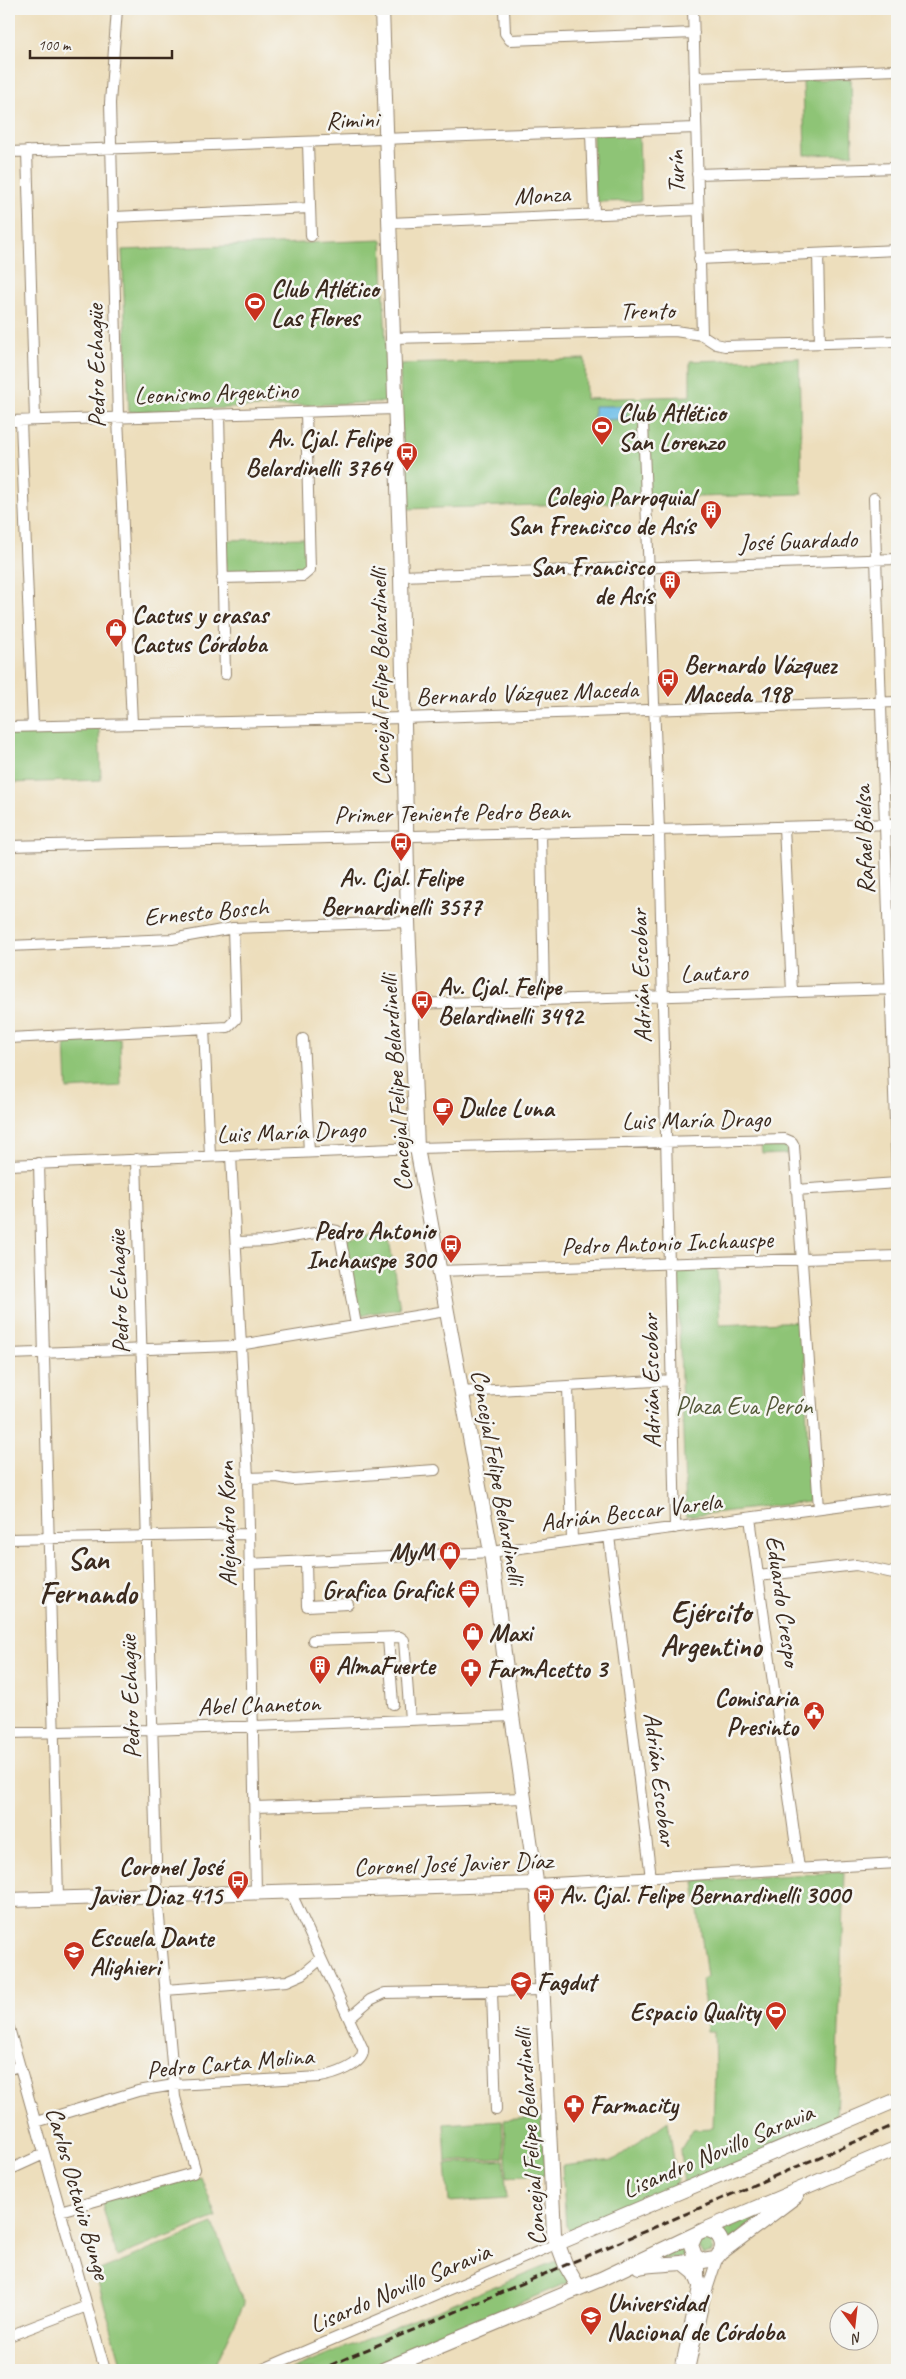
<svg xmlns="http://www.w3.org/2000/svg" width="906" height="2379" font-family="Caveat,sans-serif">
	<rect width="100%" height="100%" fill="#f6f6f2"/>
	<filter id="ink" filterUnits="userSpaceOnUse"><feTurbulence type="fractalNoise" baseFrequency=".02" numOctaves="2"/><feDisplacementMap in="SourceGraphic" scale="10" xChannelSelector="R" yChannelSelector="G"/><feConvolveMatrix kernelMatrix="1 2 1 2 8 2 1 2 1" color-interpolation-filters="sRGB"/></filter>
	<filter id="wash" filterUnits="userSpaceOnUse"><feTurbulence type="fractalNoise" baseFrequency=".0096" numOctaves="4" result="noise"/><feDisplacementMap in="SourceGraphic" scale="20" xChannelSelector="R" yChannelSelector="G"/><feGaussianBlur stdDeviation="1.12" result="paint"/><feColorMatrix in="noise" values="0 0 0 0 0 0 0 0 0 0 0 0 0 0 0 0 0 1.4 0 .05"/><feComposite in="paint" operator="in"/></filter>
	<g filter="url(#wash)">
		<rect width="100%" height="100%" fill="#eddebc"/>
		<path fill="#8ec476" stroke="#64774a" d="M851,79l2,75 -48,1 -2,-75z
			M639,133l2,68 -46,1 -2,-68z
			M382,240l6,162 -259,10 -7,-162z
			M799,358l3,136 -138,4 -55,5 -206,6 -3,-145 185,-5 1,40 104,-3v-35z
			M304,538l1,26 -7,6 -68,3 -4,-3 -1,-30z
			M99,728l2,52 -92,3v-52z
			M120,1038l1,48 -54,3 -2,-48z
			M761,1142h25l1,12 -25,1z
			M388,1232l12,77 -41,6 -14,-75z
			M717,1267l3,58 84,-4 5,181 -123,14 -9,-247z
			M844,1872l-8,248 -152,68 -3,-39 12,-20 20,-1 2,-59 -1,-38h-7l-5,-52 5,-2 -13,-96z
			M542,2117l4,58 -39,2 -3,-57z
			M502,2120l2,38 -58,4 -2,-38z
			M668,2121l9,59 -2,7 -104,44 -5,-5 -4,-60 52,-6z
			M504,2160l3,38 -58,4 -3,-38z
			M201,2177l15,40 -99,40 -16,-56z
			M793,2193l-67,50 -8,-15z
			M213,2224l31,80 -31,66h-90l-28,-98z
			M702,2236l9,2 2,5 -1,10 -9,2 -6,-9z
			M689,2240l2,16 -45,5z
			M558,2260l13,21 -207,89h-73z"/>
		<path fill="#6dbee8" stroke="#547483" d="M594,406h32v13l-32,1z"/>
	</g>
	<g filter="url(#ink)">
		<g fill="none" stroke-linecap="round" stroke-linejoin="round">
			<g stroke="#94846d" stroke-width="12">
				<path id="street" d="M117,9l-7,94 8,315 14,305
					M504,9l1,24 5,7 184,-7
					M693,9l9,326
					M695,77l202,-7
					M591,133l3,80
					M308,143l3,93
					M27,151l8,269
					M9,152l687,-24
					M697,174l200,-6
					M114,217l196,-9
					M389,223l309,-13
					M818,254l2,89
					M699,259l198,-9
					M393,338l282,-7 27,4 14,9 9,2 172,-5
					M219,415l6,259
					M9,421l386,-12
					M21,421l12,305
					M643,423l16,407 16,698
					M874,498l23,683
					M401,576l496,-17
					M222,578l81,-2 7,-6 -4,-158
					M9,727l395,-9 493,-16
					M784,827l8,165
					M541,832l3,168
					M9,846l888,-22
					M9,946l163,-7 61,-11 175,-6
					M412,1004l484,-15
					M204,1028l6,128
					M9,1038l219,-11 8,-8 -3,-91
					M303,1039l6,113
					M231,1156l17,322 8,414
					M39,1163l19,735
					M9,1165l408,-17 368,-9 7,3 2,4 25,362
					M796,1190l101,-7
					M237,1242l32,-1 63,-11 5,1 3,4 16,90
					M438,1271l459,-15
					M9,1354l224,-8 213,-35
					M568,1386l4,155
					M461,1392l211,-12
					M248,1478l29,-1 16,3 142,-10
					M750,1518l49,350
					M609,1536l42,342
					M9,1539l240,-5
					M306,1561l1,45 41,-2
					M249,1564l242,-12 406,-54
					M758,1576l98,-11 37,8
					M388,1638l5,66
					M313,1640l87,-3 4,3 6,80
					M9,1733l143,-3 360,-14
					M255,1807l268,-9
					M536,1884l361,-21
					M165,1990l122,-9 16,-7 18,-15
					M492,1992l4,118
					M349,2018l21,-18 15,-7 157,-3
					M9,2028l96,342
					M9,2069l10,-3
					M36,2122l102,-31 36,-6 146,-8c13,-2 45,-12 43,-28l-73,-158
					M9,2170l35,-16
					M60,2211l133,-38 2,-4 -20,-72 -18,-202 -21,-736
					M9,2336l78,-30
					M261,2370l295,-126
					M680,2370l19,-87v-23
					M689,2370l16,-74 13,-40"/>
			</g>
			<g stroke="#94846d" stroke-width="16">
				<path id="secondary" d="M382,9l19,567 7,346 9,226 74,404 21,164 26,179 16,339 12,32 13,22
					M9,1900l527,-16
					M696,2234l-5,11 4,11 8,5 12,-2c13,-11 6,-29 -11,-29
					M556,2244l341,-144
					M719,2254l77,-58
					M685,2265l10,8 4,10
					M639,2267c20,-5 41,0 59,-9
					M383,2370l218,-91 103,-49 193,-82"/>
			</g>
			<use href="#street" stroke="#fff" stroke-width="10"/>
			<use href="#secondary" stroke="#fff" stroke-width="14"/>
			<path stroke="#3b2a1e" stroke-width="3" stroke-dasharray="8 4" stroke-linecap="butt" d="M319,2370l578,-246"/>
		</g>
	</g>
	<defs>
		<g id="stadium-pin" transform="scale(1.125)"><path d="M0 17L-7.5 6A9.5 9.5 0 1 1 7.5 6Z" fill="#c8321e" stroke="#f6f6f2"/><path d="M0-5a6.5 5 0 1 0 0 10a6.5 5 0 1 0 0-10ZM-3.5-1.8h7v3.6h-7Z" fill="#fff"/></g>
		<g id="bus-pin" transform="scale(1.125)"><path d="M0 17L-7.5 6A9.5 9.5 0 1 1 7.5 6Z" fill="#c8321e" stroke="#f6f6f2"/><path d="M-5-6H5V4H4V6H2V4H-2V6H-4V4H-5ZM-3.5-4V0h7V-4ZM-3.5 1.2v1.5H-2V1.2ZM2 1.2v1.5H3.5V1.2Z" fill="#fff"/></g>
		<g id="building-pin" transform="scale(1.125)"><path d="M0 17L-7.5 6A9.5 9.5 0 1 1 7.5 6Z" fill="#c8321e" stroke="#f6f6f2"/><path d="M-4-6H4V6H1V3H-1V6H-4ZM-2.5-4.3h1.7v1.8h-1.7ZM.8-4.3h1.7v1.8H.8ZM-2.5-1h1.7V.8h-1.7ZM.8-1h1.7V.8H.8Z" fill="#fff"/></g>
		<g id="shop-pin" transform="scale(1.125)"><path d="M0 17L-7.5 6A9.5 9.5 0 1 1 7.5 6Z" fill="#c8321e" stroke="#f6f6f2"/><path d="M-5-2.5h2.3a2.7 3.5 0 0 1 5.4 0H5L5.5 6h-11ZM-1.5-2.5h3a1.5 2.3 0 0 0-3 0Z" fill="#fff"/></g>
		<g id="cafe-pin" transform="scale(1.125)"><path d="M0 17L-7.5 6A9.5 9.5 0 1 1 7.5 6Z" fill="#c8321e" stroke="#f6f6f2"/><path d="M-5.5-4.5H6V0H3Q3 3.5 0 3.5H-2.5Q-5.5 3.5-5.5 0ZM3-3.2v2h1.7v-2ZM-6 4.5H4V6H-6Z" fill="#fff"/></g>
		<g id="office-pin" transform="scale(1.125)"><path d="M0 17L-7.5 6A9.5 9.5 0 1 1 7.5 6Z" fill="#c8321e" stroke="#f6f6f2"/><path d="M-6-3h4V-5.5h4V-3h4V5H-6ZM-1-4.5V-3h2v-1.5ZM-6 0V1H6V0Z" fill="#fff"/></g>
		<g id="pharmacy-pin" transform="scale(1.125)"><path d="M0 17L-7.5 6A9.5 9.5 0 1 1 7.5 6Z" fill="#c8321e" stroke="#f6f6f2"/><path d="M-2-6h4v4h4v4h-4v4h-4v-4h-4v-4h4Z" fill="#fff"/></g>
		<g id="civic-pin" transform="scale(1.125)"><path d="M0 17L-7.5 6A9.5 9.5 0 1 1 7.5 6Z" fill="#c8321e" stroke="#f6f6f2"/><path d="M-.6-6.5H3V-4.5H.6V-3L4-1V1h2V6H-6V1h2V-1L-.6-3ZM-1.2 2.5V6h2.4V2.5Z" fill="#fff"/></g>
		<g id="school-pin" transform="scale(1.125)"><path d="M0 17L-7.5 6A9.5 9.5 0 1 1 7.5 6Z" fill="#c8321e" stroke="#f6f6f2"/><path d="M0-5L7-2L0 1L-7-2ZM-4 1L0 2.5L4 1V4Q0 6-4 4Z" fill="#fff"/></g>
		<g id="university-pin" transform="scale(1.125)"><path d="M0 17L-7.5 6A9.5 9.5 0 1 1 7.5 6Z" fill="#c8321e" stroke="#f6f6f2"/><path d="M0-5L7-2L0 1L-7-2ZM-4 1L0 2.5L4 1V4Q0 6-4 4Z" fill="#fff"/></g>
	</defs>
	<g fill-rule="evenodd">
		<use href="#stadium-pin" x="255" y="303"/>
		<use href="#stadium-pin" x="602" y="427"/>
		<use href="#bus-pin" x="407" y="453"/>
		<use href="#building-pin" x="711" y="511"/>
		<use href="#building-pin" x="670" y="581"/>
		<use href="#shop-pin" x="116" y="629"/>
		<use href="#bus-pin" x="668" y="679"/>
		<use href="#bus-pin" x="401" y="843"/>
		<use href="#bus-pin" x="422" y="1001"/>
		<use href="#cafe-pin" x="443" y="1108"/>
		<use href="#bus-pin" x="451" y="1245"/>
		<use href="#shop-pin" x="450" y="1552"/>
		<use href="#office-pin" x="469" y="1590"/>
		<use href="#shop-pin" x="473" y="1633"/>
		<use href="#building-pin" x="320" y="1666"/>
		<use href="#pharmacy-pin" x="471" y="1669"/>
		<use href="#civic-pin" x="814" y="1712"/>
		<use href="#bus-pin" x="238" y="1881"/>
		<use href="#bus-pin" x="544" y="1895"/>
		<use href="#school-pin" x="74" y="1952"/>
		<use href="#school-pin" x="521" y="1982"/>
		<use href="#stadium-pin" x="776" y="2012"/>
		<use href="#pharmacy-pin" x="574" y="2105"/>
		<use href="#university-pin" x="591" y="2317"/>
	</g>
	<g text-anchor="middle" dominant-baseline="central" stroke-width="5" stroke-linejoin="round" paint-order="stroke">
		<g font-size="25" fill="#3b2a1e" stroke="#f6f6f2">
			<text transform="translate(352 120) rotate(-2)">Rimini</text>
			<text transform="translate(676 172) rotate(-91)">Turín</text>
			<text transform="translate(542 195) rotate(-3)">Monza</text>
			<text transform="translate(647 311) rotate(-1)">Trento</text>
			<text transform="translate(96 366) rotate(-91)">Pedro Echagüe</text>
			<text transform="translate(216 393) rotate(-2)">Leonismo Argentino</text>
			<text transform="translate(798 541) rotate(-2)">José Guardado</text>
			<text transform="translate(380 677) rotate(-91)">Concejal Felipe Belardinelli</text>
			<text transform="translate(527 693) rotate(-2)">Bernardo Vázquez Maceda</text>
			<text transform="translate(452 813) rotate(-1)">Primer Teniente Pedro Bean</text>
			<text transform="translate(864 840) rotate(-92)">Rafael Bielsa</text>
			<text transform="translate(206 912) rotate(-5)">Ernesto Bosch</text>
			<text transform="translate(714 973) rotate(-2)">Lautaro</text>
			<text transform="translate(641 976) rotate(-92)">Adrián Escobar</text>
			<text transform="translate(396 1083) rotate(-94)">Concejal Felipe Belardinelli</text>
			<text transform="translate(696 1120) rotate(-1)">Luis María Drago</text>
			<text transform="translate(291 1132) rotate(-2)">Luis María Drago</text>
			<text transform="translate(667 1243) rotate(-2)">Pedro Antonio Inchauspe</text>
			<text transform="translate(119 1292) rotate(-92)">Pedro Echagüe</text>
			<text transform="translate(651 1381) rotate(-91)">Adrián Escobar</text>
			<text transform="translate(498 1477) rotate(80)">Concejal Felipe Belardinelli</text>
			<text transform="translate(631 1512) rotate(-7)">Adrián Beccar Varela</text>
			<text transform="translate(227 1524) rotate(-91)">Alejandro Korn</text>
			<text transform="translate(783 1601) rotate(82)">Eduardo Crespo</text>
			<text transform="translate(130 1697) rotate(-92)">Pedro Echagüe</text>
			<text transform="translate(259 1705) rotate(-2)">Abel Chaneton</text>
			<text transform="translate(660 1779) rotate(83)">Adrián Escobar</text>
			<text transform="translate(453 1864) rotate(-2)">Coronel José Javier Díaz</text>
			<text transform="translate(230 2063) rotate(-5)">Pedro Carta Molina</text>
			<text transform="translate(530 2137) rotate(-94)">Concejal Felipe Belardinelli</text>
			<text transform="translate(718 2151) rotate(-23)">Lisandro Novillo Saravia</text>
			<text transform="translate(78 2193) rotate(74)">Carlos Octavio Bunge</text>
			<text transform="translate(400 2288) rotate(-23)">Lisardo Novillo Saravia</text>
		</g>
		<g font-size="25" font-weight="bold" fill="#3b2a1e" stroke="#f6f6f2" text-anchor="start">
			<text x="271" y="289">Club Atlético<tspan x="271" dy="29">Las Flores</tspan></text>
			<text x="618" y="413">Club Atlético<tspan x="618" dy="29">San Lorenzo</tspan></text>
			<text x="391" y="439" text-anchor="end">Av. Cjal. Felipe<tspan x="391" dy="29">Belardinelli 3764</tspan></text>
			<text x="695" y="497" text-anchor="end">Colegio Parroquial<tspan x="695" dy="29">San Frencisco de Asís</tspan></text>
			<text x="654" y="567" text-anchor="end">San Francisco<tspan x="654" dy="29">de Asís</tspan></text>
			<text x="132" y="615">Cactus y crasas<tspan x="132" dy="29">Cactus Córdoba</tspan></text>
			<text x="684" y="665">Bernardo Vázquez<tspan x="684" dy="29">Maceda 198</tspan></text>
			<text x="401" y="878" text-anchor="middle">Av. Cjal. Felipe<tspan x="401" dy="29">Bernardinelli 3577</tspan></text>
			<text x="438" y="987">Av. Cjal. Felipe<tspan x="438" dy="29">Belardinelli 3492</tspan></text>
			<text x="459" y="1108">Dulce Luna</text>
			<text x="435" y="1231" text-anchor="end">Pedro Antonio<tspan x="435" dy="29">Inchauspe 300</tspan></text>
			<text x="434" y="1552" text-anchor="end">MyM</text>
			<text x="453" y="1590" text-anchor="end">Grafica Grafick</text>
			<text x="489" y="1633">Maxi</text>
			<text x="336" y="1666">AlmaFuerte</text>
			<text x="487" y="1669">FarmAcetto 3</text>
			<text x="798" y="1698" text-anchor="end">Comisaria<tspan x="798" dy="29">Presinto</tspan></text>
			<text x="222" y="1867" text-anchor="end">Coronel José<tspan x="222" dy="29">Javier Diaz 415</tspan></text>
			<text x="560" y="1895">Av. Cjal. Felipe Bernardinelli 3000</text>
			<text x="90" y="1938">Escuela Dante<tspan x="90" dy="29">Alighieri</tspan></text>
			<text x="537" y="1982">Fagdut</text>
			<text x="760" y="2012" text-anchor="end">Espacio Quality</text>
			<text x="590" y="2105">Farmacity</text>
			<text x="607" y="2303">Universidad<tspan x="607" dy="29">Nacional de Córdoba</tspan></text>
		</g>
		<g font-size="25" fill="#545838" stroke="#f6f6f2">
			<text x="744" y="1406">Plaza Eva Perón</text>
		</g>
		<g font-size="30" font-weight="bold" fill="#3b2a1e" stroke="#f6f6f2">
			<text x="88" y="1559">San<tspan x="88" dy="34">Fernando</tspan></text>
			<text x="711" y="1612">Ejército<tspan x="711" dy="34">Argentino</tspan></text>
		</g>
	</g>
	<rect width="906" height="2379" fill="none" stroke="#f6f6f2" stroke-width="30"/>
	<g transform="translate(854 2326) rotate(165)"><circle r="24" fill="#f6f6f2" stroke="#aba49d"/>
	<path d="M0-4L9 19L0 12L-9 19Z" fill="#c8321e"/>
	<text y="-8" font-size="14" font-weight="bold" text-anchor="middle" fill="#3b2a1e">N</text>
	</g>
	<path d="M30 50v8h142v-8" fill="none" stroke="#3b2a1e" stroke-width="2.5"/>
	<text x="38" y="50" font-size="15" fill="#3b2a1e" stroke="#f6f6f2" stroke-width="4" paint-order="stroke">100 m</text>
</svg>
